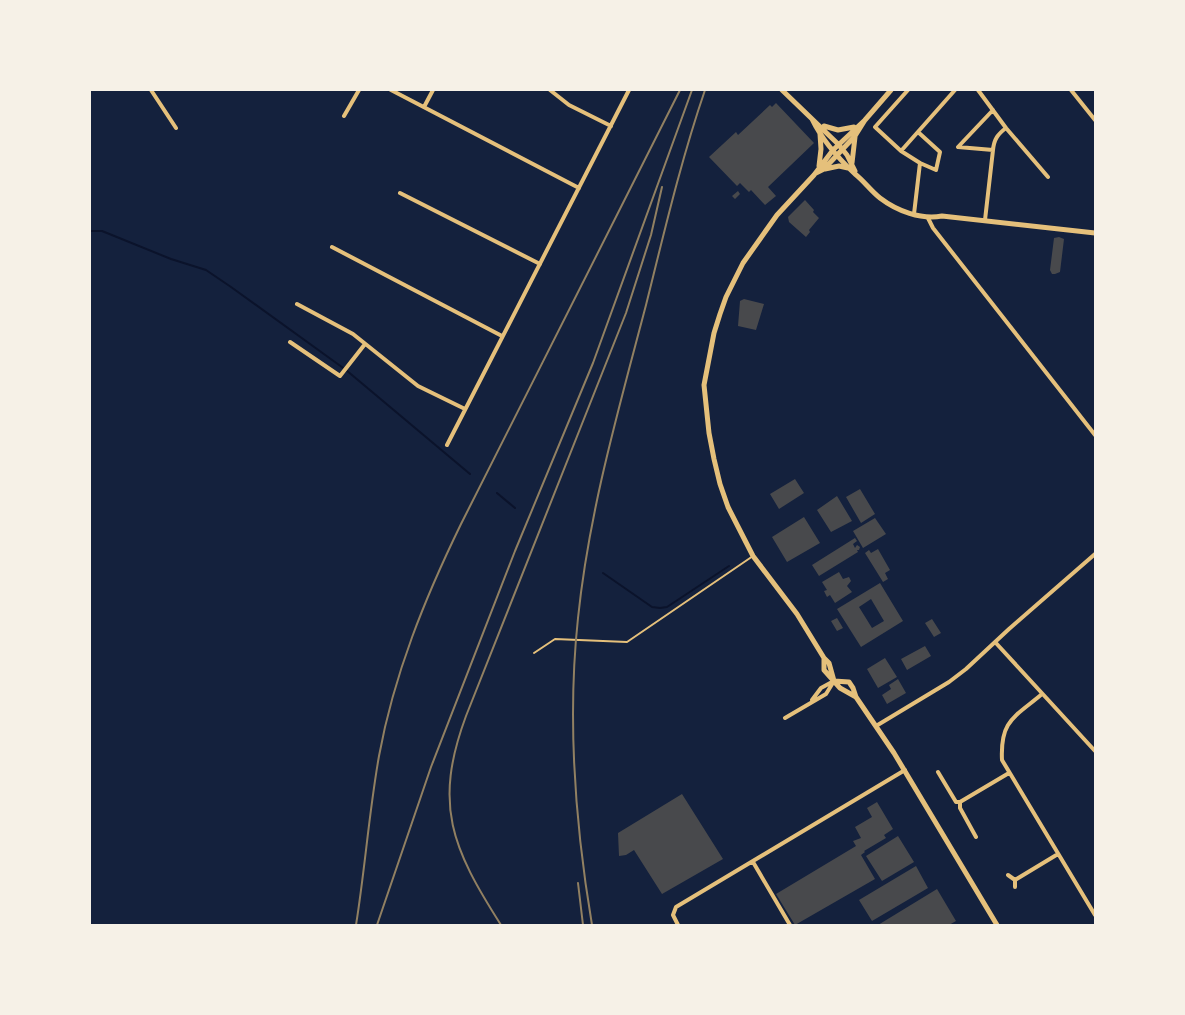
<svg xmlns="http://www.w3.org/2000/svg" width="1185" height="1015" font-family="Roboto,sans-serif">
	<rect width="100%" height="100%" fill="#14213d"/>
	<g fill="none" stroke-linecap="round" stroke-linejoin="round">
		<path stroke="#0b132b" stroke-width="2" d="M90,231h12l69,28 35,11 25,17 115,83 124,104
			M497,493l18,15
			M603,573l49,34 8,1 7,-1 62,-41"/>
	</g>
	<path fill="#48494c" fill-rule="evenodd" d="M776,103l38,40 -46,44 8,9 -11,9 -14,-15 -2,2 -9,-9 -3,3 -28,-29 27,-25 2,3 32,-30 2,2z
		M738,191l2,3 -5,5 -3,-3z
		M805,200l9,10 -1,2 6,6 -10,12 1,2 -4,5 -17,-15 -1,-5z
		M1059,237l5,2 -4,33 -5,2h-3l-2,-4 4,-32z
		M744,299l20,5 -8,26 -18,-4 2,-25z
		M795,479l9,14 -25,16 -9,-15z
		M860,489l15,25 -14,9 -15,-26z
		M837,496l15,25 -21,11 -14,-22z
		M804,517l16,26 -33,19 -15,-25z
		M875,518l11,16 -23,14 -10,-17z
		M855,538l2,3 -4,3 2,4 2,-3 3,2 -1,3h-2l1,2 -39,24 -7,-11z
		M878,549l12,21 -5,3 3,6 -5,3 -18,-29 4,-3 2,3z
		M839,572l4,7 6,-2 2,4 -4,5 5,6 -17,11 -5,-8 -3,2 -3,-6 3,-1 -5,-8z
		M880,583l23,38 -42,26 -24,-38zM871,599l13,22 -12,7 -13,-21z
		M837,618l6,10 -6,3 -6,-10z
		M932,619l9,14 -7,4 -9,-14z
		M925,646l6,10 -24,14 -6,-11z
		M885,658l12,19 -19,11 -11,-19z
		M898,679l8,14 -19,11 -5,-9 9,-6 -2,-4z
		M682,794l41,65 -61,35 -28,-44 -8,5 -7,1 -1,-23z
		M877,802l16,27 -9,6 2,3 -22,13 1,1 -4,3 14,24 -80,46 -19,-31 80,-48 -3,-5 8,-3 -6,-11 17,-10 -5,-9z
		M898,836l16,26 -32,19 -16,-25z
		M916,866l12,22 -56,33 -13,-21z
		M937,889l19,32 -7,4h-71z"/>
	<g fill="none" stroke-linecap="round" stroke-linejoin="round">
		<path stroke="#e5c07b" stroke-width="2" d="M534,653l21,-14 72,3 126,-86"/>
		<path stroke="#e5c07b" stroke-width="4" d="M151,90l25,38
			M391,90l188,98
			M550,90l19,15 42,21
			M908,90l-33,37 26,24 19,12 -6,51
			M978,90l28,38
			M1071,90l24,30
			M424,107l9,-17
			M993,110l-35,37 35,3c1,-11 5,-16 13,-22l42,49
			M344,116l15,-26
			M918,132l22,20 -4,18 -16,-7
			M901,151l54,-61
			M400,193l140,71
			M928,218l5,10 162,207
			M985,220l8,-70
			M332,247l170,89
			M297,304l56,30 65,52 47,23
			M290,342l50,34 25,-32
			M447,445l182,-355
			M995,642l100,109
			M1042,694c-27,23 -42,26 -40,66l93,155
			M812,700l9,-12 11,-6
			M785,718l41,-24 8,-13
			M876,726l73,-44 17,-13 43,-40 86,-75
			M938,772l18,30h4v6l16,29
			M960,802l49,-29
			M753,862l37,63
			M1008,875l7,5v7
			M1015,880l43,-26
			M678,925l-5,-10 3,-8 229,-137"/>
		<path stroke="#e5c07b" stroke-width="5" d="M782,90l56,54 9,11 8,16
			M812,119c10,21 26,39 43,55 9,7 16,17 25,24 17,13 41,22 62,18l153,17
			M824,126l14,4 16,-3
			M852,163l3,-26
			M819,166l2,-17 -1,-15
			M825,169l14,-3 9,2
			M816,173l8,-4 31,-33 10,-16 26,-30
			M824,658v12l16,18 16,9
			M834,681l-5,-18 -5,-5 -27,-44 -44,-58 -25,-49 -8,-23 -6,-25 -5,-26 -5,-48 10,-52 6,-19 6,-17 17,-34 34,-48 37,-40 19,-25 32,-30
			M834,681l15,1 4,6 3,9 38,56 103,172"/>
		<path stroke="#918062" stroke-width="2" d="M578,883l5,42
			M356,925c9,-56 13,-113 23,-169 15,-82 46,-158 82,-232l219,-434
			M377,925l54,-158 84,-216 78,-188 99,-273
			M501,925c-49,-77 -68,-120 -35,-209l160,-403 25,-78 11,-48
			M592,925c-17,-101 -25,-205 -14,-307 11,-107 41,-210 68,-313 18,-72 35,-145 59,-215"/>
	</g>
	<rect width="1185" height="1015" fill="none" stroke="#f6f1e7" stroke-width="182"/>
</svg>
